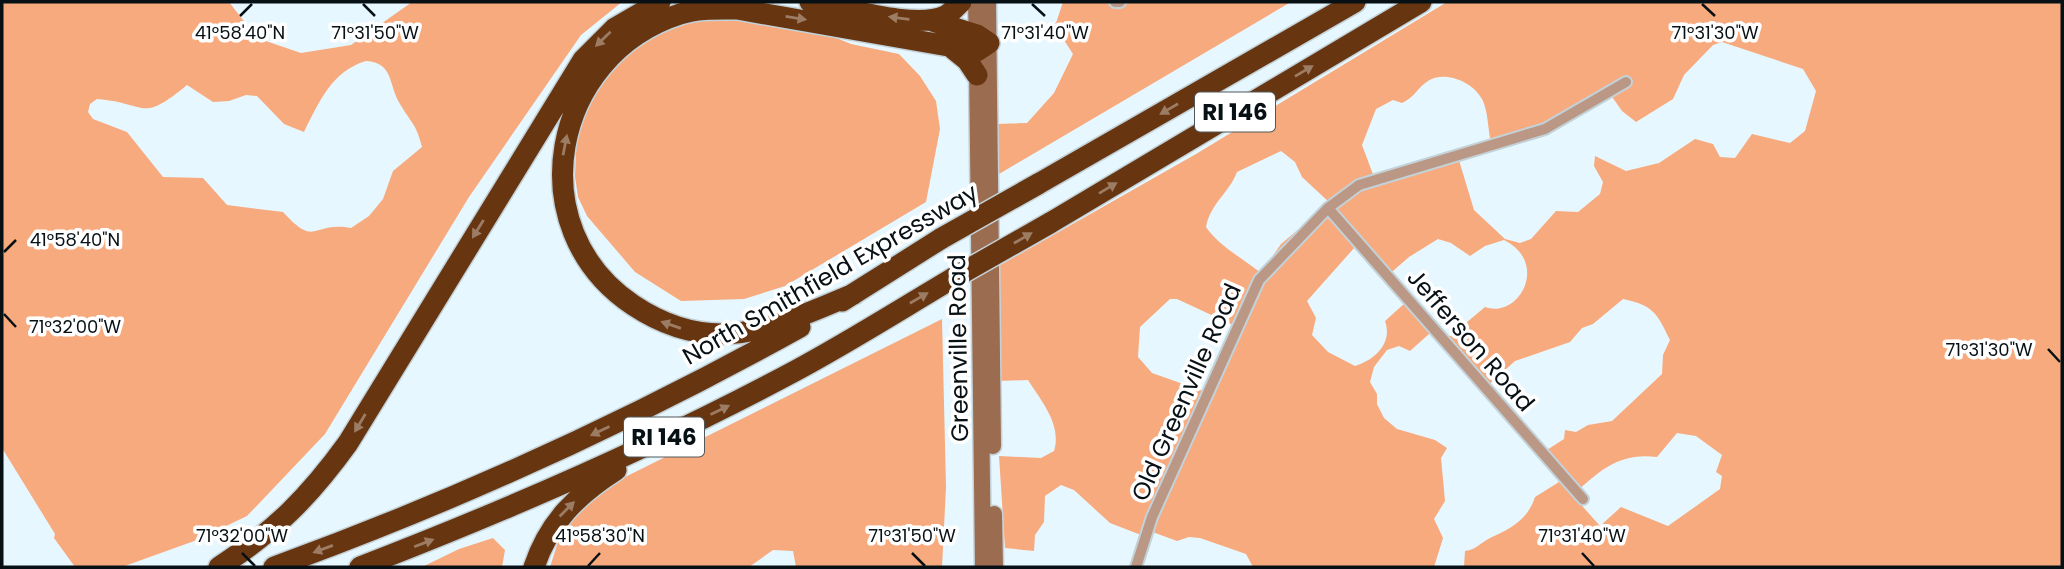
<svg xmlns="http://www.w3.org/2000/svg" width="2064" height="569" font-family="Poppins,sans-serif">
	<rect width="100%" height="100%" fill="#e7f7ff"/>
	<path fill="#f7aa7d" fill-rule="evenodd" d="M2,2h227l28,36 44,15 50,-8 61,-43h210l-41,33 -112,162 -144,237 -78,82 -50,24 -75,27h-47l-21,-29 1,-4 -53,-86zM366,61c28,2 22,23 34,43 11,19 16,19 22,43l-29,24 -10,28 -14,17 -18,12c-40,-7 -34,21 -68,-16l-56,-7 -24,-27 -40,-1 -36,-45 -34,-13 -5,-7 2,-8 7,-5c51,4 43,25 90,-14l26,17 16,-1 17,-6 11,1 27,28 20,8c15,-30 28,-61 62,-71z
		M1063,2h228l-292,172 -3,-50 31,-1 27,-30 19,-39 -11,-17 -16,-7 10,-7z
		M1447,2h615v565h-598l1,-16c11,-1 15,-8 25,-13 21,-9 38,-19 45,-41l24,-15 -20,-27 25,-16 1,-9 11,2 12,-7 24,-4 50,-47 1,-19 7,-15c-13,-27 -17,-35 -47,-41l-30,25 -11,4 -12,14 -55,19 -31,28 -42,-46 43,-36c34,12 65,-44 19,-67l-19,6 -15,10 -19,-13 -13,-4 -29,18 -23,20 -31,-30 -48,54 9,17 -4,17 16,17 27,14c20,-6 38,-23 30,-45l20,-18 24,26v5l-19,17 -11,-5 -12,4 -13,17 -4,15 7,12v10l7,14 13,11 38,11 12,8 -6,10 4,43 -11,18 9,19 -9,29h-181l-7,-13 -46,-16 -11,-1 -12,4 -30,-11 -6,5 -31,-12 -36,-33 -13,-5 -16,11 -1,26 -9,13 -1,16 -29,-3 -6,-92 42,2 13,-7c8,-26 -12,-49 -26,-71l-31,1 -7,-110 206,-117zM1722,42l81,27 13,22 -11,40 -15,12 -38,-9 -17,24 -15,-1 -7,-13 -18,-5 -36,24 -33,8 -31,-15 -1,10 9,16 -3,12 -22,18 -22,-1 -25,28 -11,4 -15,-4 -31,-29 -16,-53 -84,20 -12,-32 14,-36 17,-9 9,3c12,-5 16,-16 26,-22 17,-11 45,1 54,18 6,11 6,31 9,44l53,-14 66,-35 12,17 14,11 37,-23 11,-24 29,-30zM1281,151l14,11 7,15 28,26 -49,41 -20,29c-20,-16 -41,-26 -55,-46 4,-23 23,-34 31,-55zM1170,299h7l56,26 -30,66 -51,-18 -14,-16 2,-30zM1677,433l19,3 26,19 -6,17 6,4 -2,13 -52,37 -47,-19 -21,19 -24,-27 -2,-5c26,-24 46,-42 83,-37z
		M697,15l98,6 56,23 48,10 21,22 16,25 4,28 -14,73 -141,84 -41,13 -63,2 -46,-29 -48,-56 -9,-19 -3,-21 2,-45 14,-50 36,-37z
		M942,319l4,168 -4,80h-146l-3,-16 -20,-1 -24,17h-199l8,-25 33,-48z
		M493,538l12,12 -3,17h-80l37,-18z"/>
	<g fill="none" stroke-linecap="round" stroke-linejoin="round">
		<g stroke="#c3d2d9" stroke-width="14">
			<path id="street" d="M1115,2h5
				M1328,208l255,291
				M1136,567l16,-50 107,-237 69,-72 31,-23 186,-56 81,-47"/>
		</g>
		<g stroke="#c3d2d9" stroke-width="19">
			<path id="secondary" d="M976,2l1,41
				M988,2l5,444
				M977,66l6,501
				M994,514l1,53"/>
		</g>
		<g stroke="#c3d2d9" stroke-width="24">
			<path id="highway" d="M810,2c33,5 105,28 135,14 6,-3 11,-9 16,-14
				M951,47l16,13 10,15
				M1038,184l317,-182
				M1050,223l371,-221
				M854,294c-42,17 -86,39 -132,40 -33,0 -62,-11 -89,-29 -115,-77 -82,-250 47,-291 18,-6 38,-5 57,-5l240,42 12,-8 -12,-8 -48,-15
				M842,301l100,-63
				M219,567c56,-36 90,-70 129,-124l235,-383 32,-32 45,-26
				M274,567c182,-66 357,-146 526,-240
				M360,567c148,-57 295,-121 435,-196 54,-29 106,-62 160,-94
				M534,567c15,-45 43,-72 82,-97"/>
		</g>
		<use href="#street" stroke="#ba9885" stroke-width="10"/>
		<use href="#secondary" stroke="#9b6c4f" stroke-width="16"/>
		<use href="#highway" stroke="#683511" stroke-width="21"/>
		<g stroke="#c3d2d9" stroke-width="24" stroke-linecap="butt">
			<path id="highway-bridge" d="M942,238l96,-54
				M955,277l95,-54"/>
		</g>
		<use href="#highway-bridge" stroke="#683511" stroke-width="21"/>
	</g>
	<defs><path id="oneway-solid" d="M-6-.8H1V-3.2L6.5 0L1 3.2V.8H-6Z" transform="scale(1.75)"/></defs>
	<g fill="#9d7c64">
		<use href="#oneway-solid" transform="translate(796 18) rotate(9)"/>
		<use href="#oneway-solid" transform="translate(899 18) rotate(-173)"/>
		<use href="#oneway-solid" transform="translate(603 39) rotate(136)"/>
		<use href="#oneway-solid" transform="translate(1304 71) rotate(-31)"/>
		<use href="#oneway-solid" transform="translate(1169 109) rotate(150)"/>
		<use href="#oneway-solid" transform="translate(565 145) rotate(-79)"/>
		<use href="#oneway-solid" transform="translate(1108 188) rotate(-31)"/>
		<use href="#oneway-solid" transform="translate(478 229) rotate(122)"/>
		<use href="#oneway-solid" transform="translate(1023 238) rotate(-30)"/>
		<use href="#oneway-solid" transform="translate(919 298) rotate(-30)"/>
		<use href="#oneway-solid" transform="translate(671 325) rotate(-161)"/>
		<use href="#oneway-solid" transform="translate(720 410) rotate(-26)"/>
		<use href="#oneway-solid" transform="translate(360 423) rotate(121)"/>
		<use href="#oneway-solid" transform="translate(600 431) rotate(154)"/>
		<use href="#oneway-solid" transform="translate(567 509) rotate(-45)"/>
		<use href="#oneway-solid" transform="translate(424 543) rotate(-21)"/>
		<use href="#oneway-solid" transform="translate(323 549) rotate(160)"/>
	</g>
	<path fill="none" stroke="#071014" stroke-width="2.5" d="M363,4l12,12M1032,4l13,12M1702,4l13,12M240,16l12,-12M4,252l12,-12M4,314l12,13M2048,349l12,13M242,553l13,13M912,553l13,13M1582,553l12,13M588,566l12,-13"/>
	<g text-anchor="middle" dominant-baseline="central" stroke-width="7" stroke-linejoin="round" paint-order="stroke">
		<g fill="#fff" stroke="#51585a" stroke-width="2">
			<rect x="1195" y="92.5" width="80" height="39" rx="5"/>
			<rect x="624" y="417.5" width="80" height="39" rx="5"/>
		</g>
		<g font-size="23" font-weight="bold" fill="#071014">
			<text x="1235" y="112">RI 146</text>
			<text x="664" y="437">RI 146</text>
		</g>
		<g font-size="24" fill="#071014" stroke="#fff">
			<text transform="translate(830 274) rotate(-30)">North Smithfield Expressway</text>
			<text transform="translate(1471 340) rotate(49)">Jefferson Road</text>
			<text transform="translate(958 348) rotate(-91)">Greenville Road</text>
			<text transform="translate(1186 392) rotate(-66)">Old Greenville Road</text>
		</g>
	</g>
	<g font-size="18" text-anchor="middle" fill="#071014" stroke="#fff" stroke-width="7" stroke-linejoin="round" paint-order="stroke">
		<text x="1715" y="39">71°31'30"W</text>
		<text x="240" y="39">41°58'40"N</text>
		<text x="375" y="39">71°31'50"W</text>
		<text x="1045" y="39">71°31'40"W</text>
		<text x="75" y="246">41°58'40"N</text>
		<text x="75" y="333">71°32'00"W</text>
		<text x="1989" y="356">71°31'30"W</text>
		<text x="242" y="542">71°32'00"W</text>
		<text x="600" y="542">41°58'30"N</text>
		<text x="912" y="542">71°31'50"W</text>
		<text x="1582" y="542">71°31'40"W</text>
	</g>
	<rect width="2064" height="569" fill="none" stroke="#071014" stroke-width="7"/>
</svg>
